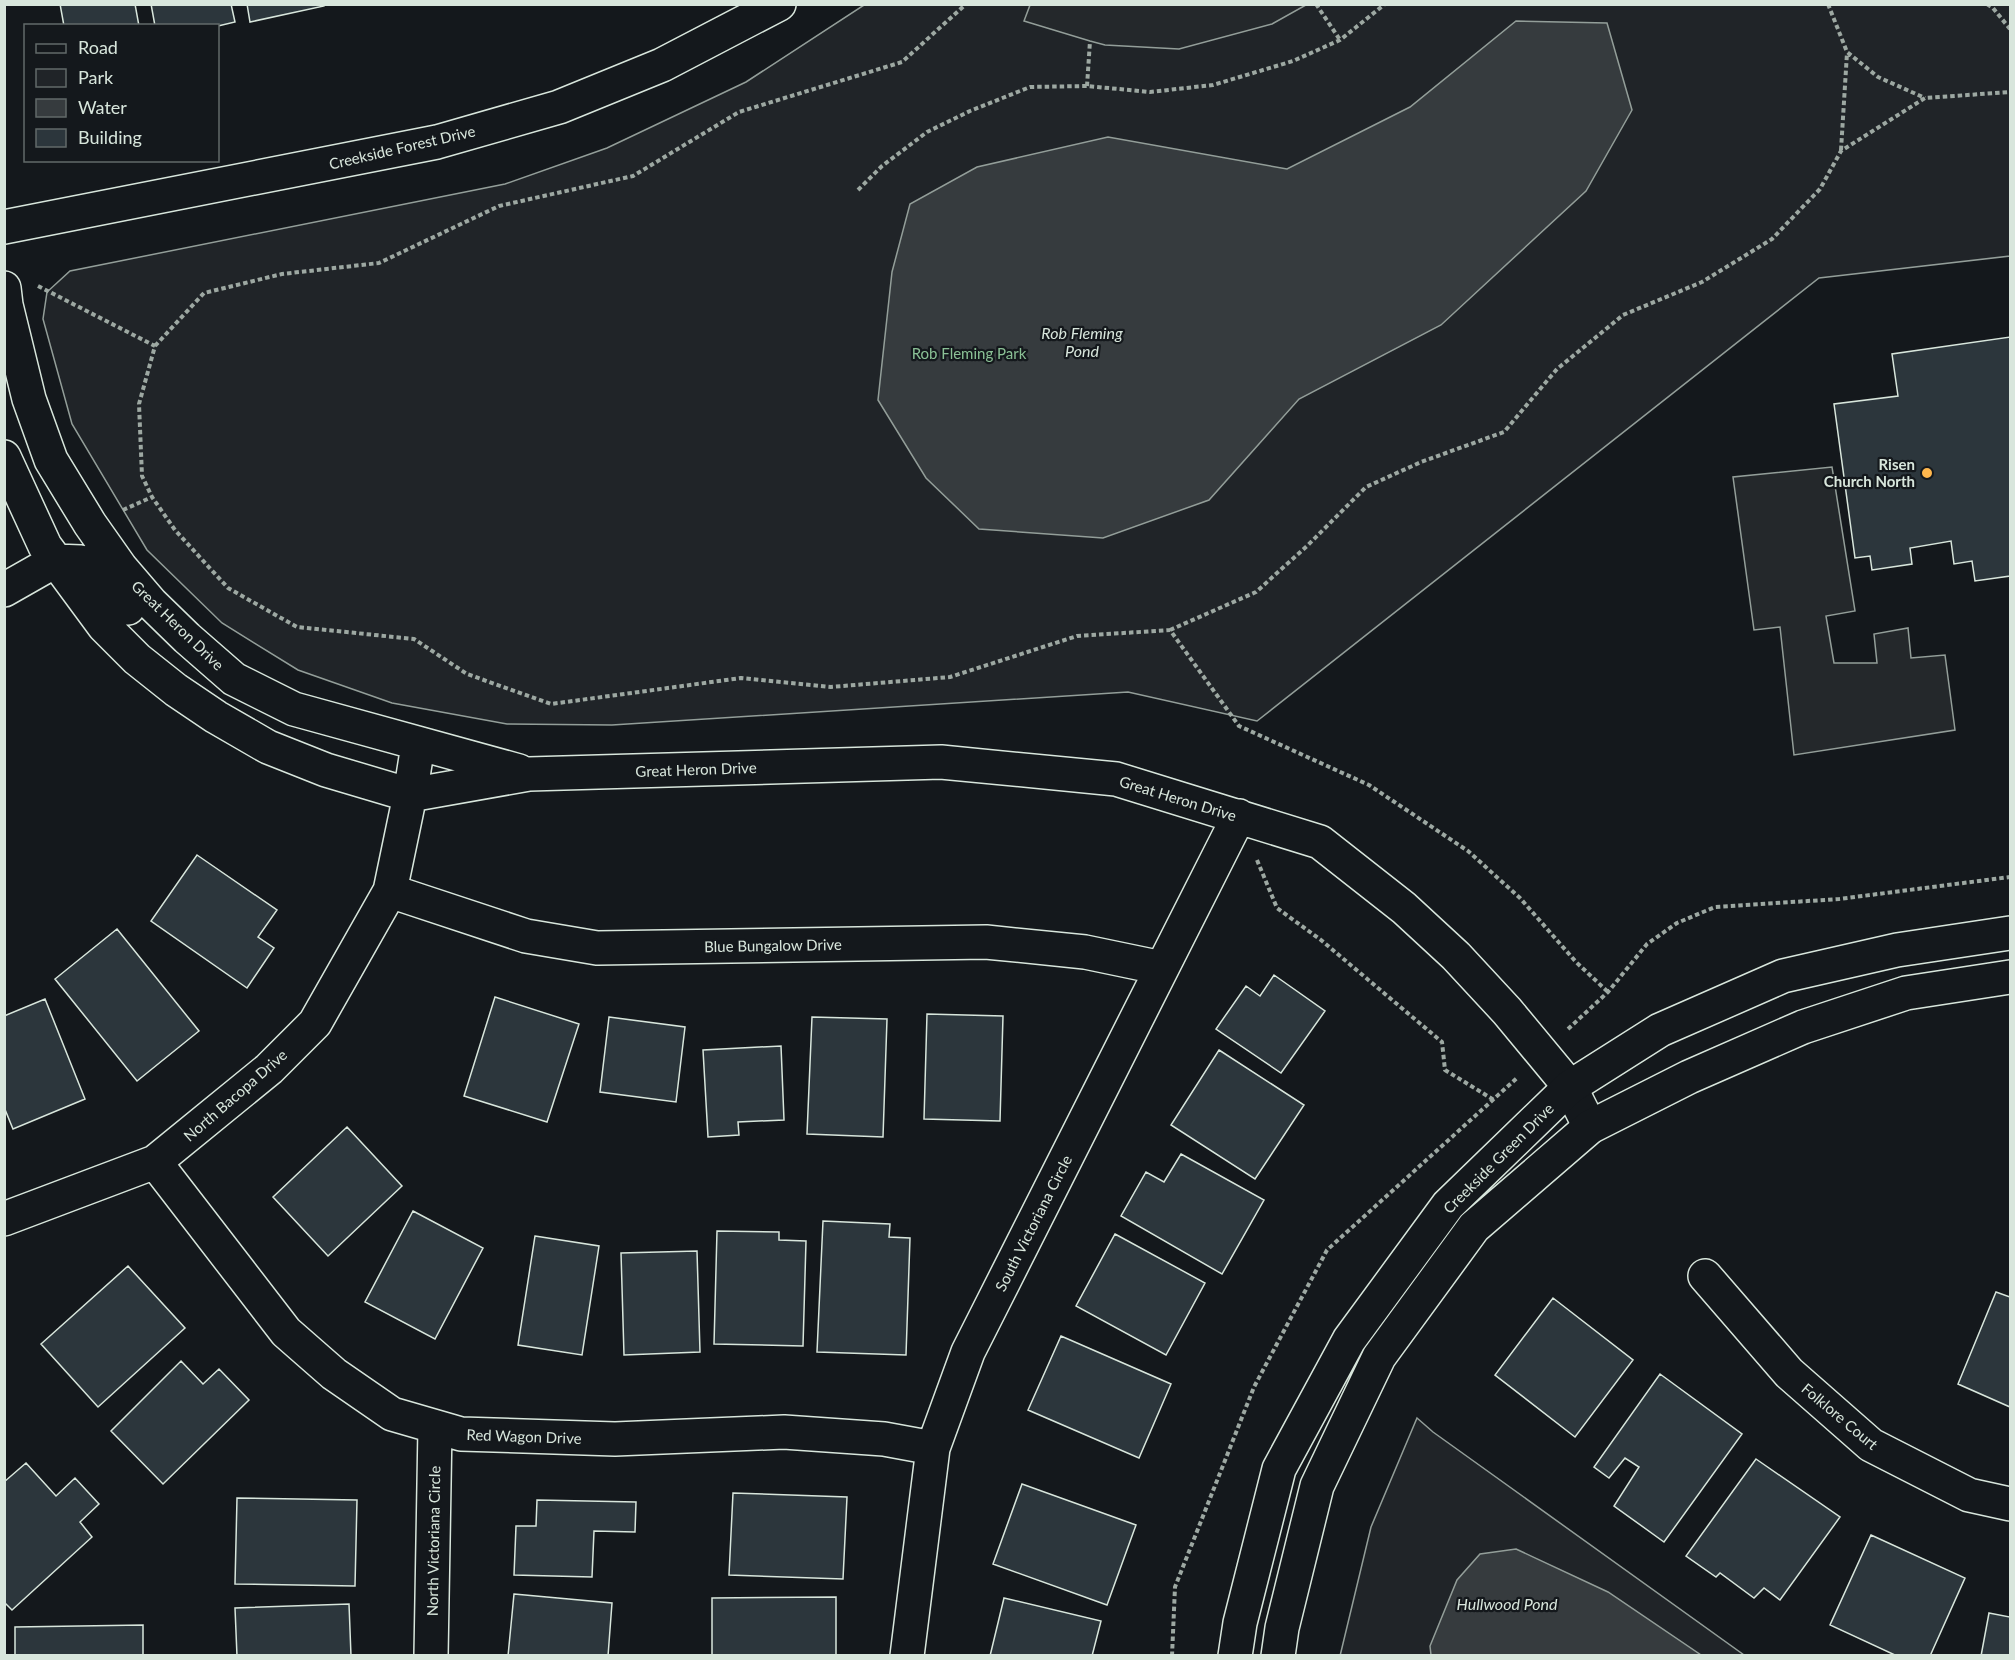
<svg xmlns="http://www.w3.org/2000/svg" width="2015" height="1660" font-family="Lato,sans-serif">
	<rect width="100%" height="100%" fill="#14181c"/>
	<path fill="#202428" stroke="#939e99" stroke-width="1.5" d="M864,5h1146v251l-191,22 -562,443 -129,-29 -516,33 -105,-1 -115,-21 -94,-33 -76,-47 -75,-73 -75,-126 -29,-105 4,-27 23,-21 435,-87 102,-36 139,-66z
		M1417,1418l16,14 311,223 -404,1 31,-129z"/>
	<path fill="#24282b" stroke="#939e99" stroke-width="1.5" d="M1030,5v-1l276,1 -34,19 -93,25 -74,-4 -15,-4 -66,-20z
		M1832,467l23,144 -29,5 8,47h43l-3,-29 34,-6 3,30 34,-3 10,75 -161,25 -14,-128 -26,3 -21,-153z"/>
	<path fill="#363b3e" stroke="#939e99" stroke-width="1.5" d="M1516,21l91,2 25,87 -46,81 -145,134 -142,74 -90,101 -106,38 -124,-9 -53,-51 -48,-78 14,-128 18,-68 67,-37 131,-30 179,32 123,-62z
		M1516,1549l92,43 93,63h-270l-1,-9 27,-66 23,-26z"/>
	<path fill="#2c363c" stroke="#d8e6dc" stroke-width="1.5" d="M60,4h75l4,22h-75z
		M151,4h80l4,18 -17,4h-63z
		M247,4h77v2l-74,16z
		M2010,337v239l-35,5 -3,-20 -18,3 -3,-23 -41,7 2,16 -40,6 -2,-14 -15,2 -21,-154 64,-8 -6,-42z
		M197,855l80,55 -19,27 16,11 -27,40 -96,-67z
		M117,929l82,102 -62,50 -82,-102z
		M1274,975l51,36 -44,62 -65,-44 30,-43 14,10z
		M495,997l84,27 -32,98 -83,-26z
		M45,999l40,100 -72,30 -9,-22v-91z
		M927,1014l76,2 -3,105 -76,-2z
		M609,1017l76,10 -9,75 -76,-10z
		M812,1017l75,2 -4,118 -76,-3z
		M781,1046l3,74 -46,2 1,13 -31,2 -5,-87z
		M1219,1050l85,55 -49,74 -84,-54z
		M347,1127l55,59 -74,70 -55,-59z
		M1181,1154l83,46 -42,74 -101,-58 25,-44 18,10z
		M413,1211l70,37 -48,91 -70,-37z
		M823,1221l67,3 -1,13 21,1 -4,117 -89,-3z
		M717,1231l62,1v8l27,1 -3,105 -89,-2z
		M1115,1234l90,49 -39,72 -90,-49z
		M535,1236l64,10 -17,109 -64,-10z
		M697,1251l3,101 -76,3 -3,-102z
		M128,1266l57,62 -87,79 -57,-63z
		M1996,1292l14,5v110l-52,-23z
		M1553,1298l80,62 -58,77 -80,-62z
		M1061,1336l110,48 -32,74 -111,-48z
		M181,1361l22,23 16,-15 30,31 -86,84 -52,-53z
		M1660,1374l82,60 -78,108 -50,-36 25,-39 -14,-9 -16,20 -15,-11z
		M1756,1459l84,58 -60,83 -16,-12 -10,10 -34,-25 -4,4 -30,-21z
		M26,1463l30,33 19,-18 24,26 -19,18 12,15 -80,73 -8,-8v-120z
		M1022,1484l114,41 -29,80 -114,-41z
		M733,1493l114,4 -4,82 -114,-4z
		M237,1498l120,2 -2,86 -120,-2z
		M537,1500l99,2 -1,30 -41,-1 -2,46 -78,-2 2,-49h20z
		M1871,1535l94,43 -35,78h-33l-67,-31z
		M514,1594l98,9 -4,53h-100z
		M836,1597v59h-124v-58z
		M1004,1598l97,23 -9,35h-102z
		M349,1604l2,52h-114l-2,-48z
		M1989,1613l21,4v39h-29z
		M143,1625v31h-128v-29z"/>
	<g fill="none" stroke-linecap="round" stroke-linejoin="round">
		<g stroke="#d8e6dc" stroke-width="36">
			<path id="minor" d="M4,288l2,17 23,94 22,61 39,64 31,44 30,35 36,35 47,41 60,30 225,62
				M4,457l41,89 59,80 33,33 39,31 40,27 52,30 58,23 84,25 119,-21 412,-12 175,17 204,63 84,66 52,48 51,55 63,76 20,40
				M4,590l51,-29 26,1 23,18 24,28
				M390,891l136,45 71,12 389,-6 99,10 77,16
				M155,1162l131,170 48,42 58,40 69,20 154,5 169,-7 100,7 49,9
				M4,1219l151,-57 114,-93 46,-46 75,-132 20,-96 8,-50
				M1705,1276l84,97 82,72 98,50 41,9
				M431,1656l4,-229
				M907,1656l26,-208 35,-96 271,-536"/>
		</g>
		<g stroke="#d8e6dc" stroke-width="36">
			<path id="major" d="M4,227l433,-85 122,-35 103,-42 117,-61
				M1235,1656l5,-33 39,-154 70,-129 99,-135 122,-118 90,-57 123,-54 114,-26 113,-17
				M1278,1656l4,-28 35,-142 62,-129 95,-130 116,-100 99,-50 114,-50 103,-34 104,-16"/>
		</g>
		<path stroke="#9da8a2" stroke-width="4" stroke-dasharray="4.5 3" stroke-linecap="butt" d="M1316,4l24,36
			M1828,4l19,48 31,25 47,21
			M1987,4l6,4 17,21
			M1087,86l3,-45
			M1841,150l6,-97
			M858,190l24,-24 45,-34 43,-21 60,-24 57,-1 63,6 63,-7 80,-24 47,-21 45,-36
			M38,286l117,60 -16,58 3,72 10,21 23,33 53,58 69,39 117,12 53,35 84,30 190,-26 90,9 119,-10 127,-41 93,-6 69,96 130,59 99,66 52,47 56,64 32,30
			M155,346l49,-53 78,-19 97,-11 120,-57 134,-30 106,-64 163,-50 64,-58
			M123,510l29,-13
			M1170,630l86,-38 51,-46 59,-59 55,-25 83,-30 53,-63 66,-54 79,-33 70,-43 48,-50 21,-38 84,-53 85,-6
			M1257,860l20,48 44,32 121,102 3,28 49,30
			M1568,1029l40,-37 39,-48 30,-21 38,-16 124,-8 171,-22
			M1172,1656l3,-69 79,-200 73,-137 190,-172"/>
		<use href="#minor" stroke="#14181c" stroke-width="33"/>
		<use href="#major" stroke="#14181c" stroke-width="33"/>
	</g>
	<circle fill="#ffb74d" stroke="#14181c" stroke-width="2" cx="1927" cy="473" r="6"/>
	<g text-anchor="middle" dominant-baseline="central" stroke-width="4.5" stroke-linejoin="round" paint-order="stroke">
		<g font-size="15" fill="#d8e6dc" stroke="#14181c">
			<text transform="translate(402 147) rotate(-13)">Creekside Forest Drive</text>
			<text transform="translate(178 625) rotate(44)">Great Heron Drive</text>
			<text transform="translate(696 769) rotate(-2)">Great Heron Drive</text>
			<text transform="translate(1178 798) rotate(17)">Great Heron Drive</text>
			<text transform="translate(773 945) rotate(-1)">Blue Bungalow Drive</text>
			<text transform="translate(235 1095) rotate(-41)">North Bacopa Drive</text>
			<text transform="translate(1498 1158) rotate(-45)">Creekside Green Drive</text>
			<text transform="translate(1033 1223) rotate(-63)">South Victoriana Circle</text>
			<text transform="translate(1840 1416) rotate(40)">Folklore Court</text>
			<text transform="translate(524 1436) rotate(2)">Red Wagon Drive</text>
			<text transform="translate(433 1541) rotate(-89)">North Victoriana Circle</text>
		</g>
		<g font-size="15" fill="#8ac095" stroke="#14181c">
			<text x="969" y="353">Rob Fleming Park</text>
		</g>
		<g font-size="15" font-weight="bold" fill="#d8e6dc" stroke="#14181c" text-anchor="end">
			<text x="1915" y="464">Risen<tspan x="1915" dy="17">Church North</tspan></text>
		</g>
		<g font-size="16" font-style="italic" fill="#d8e6dc" stroke="#14181c">
			<text x="1082" y="332">Rob Fleming<tspan x="1082" dy="18">Pond</tspan></text>
			<text x="1507" y="1603">Hullwood Pond</text>
		</g>
	</g>
	<rect width="2015" height="1660" fill="none" stroke="#d8e6dc" stroke-width="12"/>
	<rect x="24" y="24" width="195" height="138" fill="#14181c" stroke="#626a69" stroke-width="1.5"/>
	<rect x="36" y="44" width="30" height="9" fill="#14181c" stroke="#626a69" stroke-width="1.5"/>
	<text x="78" y="54" font-size="18" fill="#d8e6dc">Road</text>
	<rect x="36" y="69" width="30" height="18" fill="#202428" stroke="#626a69" stroke-width="1.5"/>
	<text x="78" y="84" font-size="18" fill="#d8e6dc">Park</text>
	<rect x="36" y="99" width="30" height="18" fill="#363b3e" stroke="#626a69" stroke-width="1.5"/>
	<text x="78" y="114" font-size="18" fill="#d8e6dc">Water</text>
	<rect x="36" y="129" width="30" height="18" fill="#2c363c" stroke="#626a69" stroke-width="1.5"/>
	<text x="78" y="144" font-size="18" fill="#d8e6dc">Building</text>
</svg>
